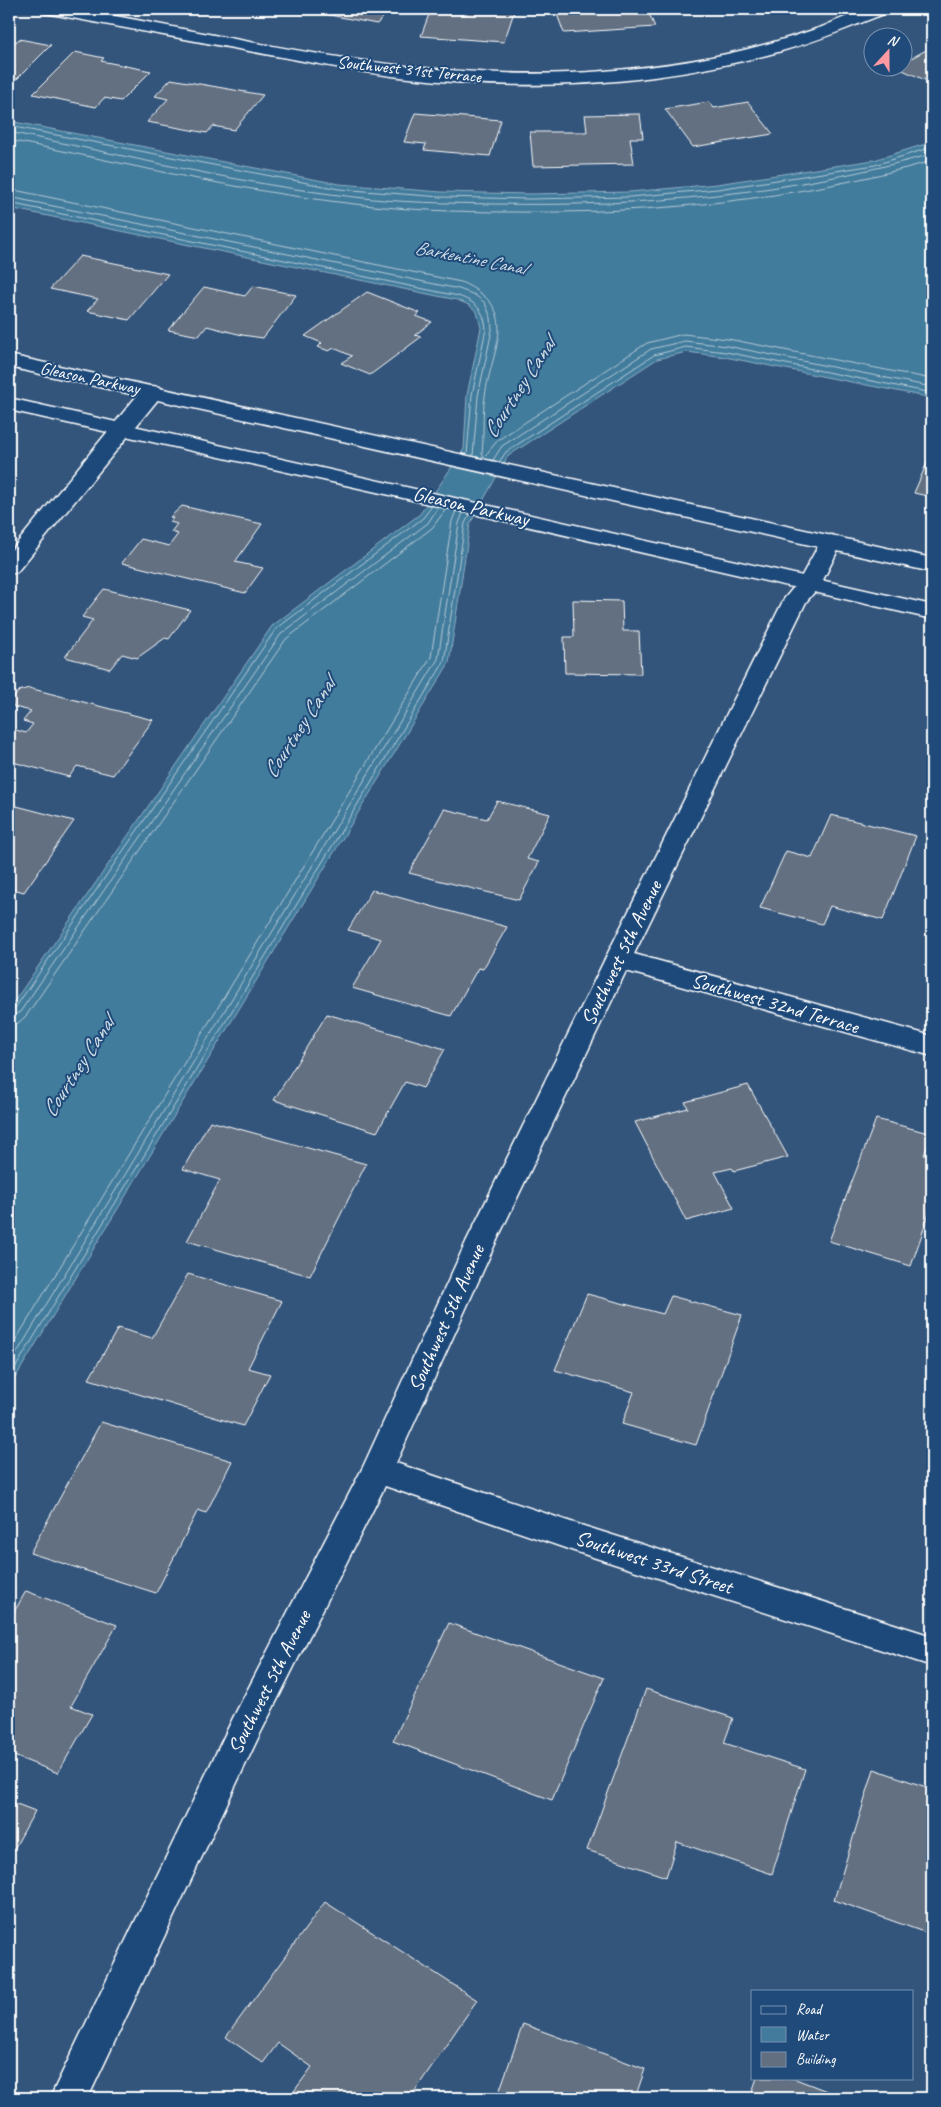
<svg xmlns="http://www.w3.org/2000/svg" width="941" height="2107" font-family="Caveat,sans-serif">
	<rect width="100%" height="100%" fill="#33557c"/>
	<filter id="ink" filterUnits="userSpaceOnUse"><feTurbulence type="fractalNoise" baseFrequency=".02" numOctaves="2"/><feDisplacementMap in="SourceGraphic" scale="10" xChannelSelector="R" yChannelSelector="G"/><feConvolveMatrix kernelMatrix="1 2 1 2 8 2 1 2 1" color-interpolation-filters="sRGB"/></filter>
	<g filter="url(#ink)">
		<path fill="#437b9c" stroke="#8eb0c4" d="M9,121l330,63 102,8 88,2 101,-2 87,-8 157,-24 58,-18v256l-207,-41 -38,-5 -30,7 -149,97 -38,68 -21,139 -440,725v-379l263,-383 148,-112 44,-65 3,-54 14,-67 -4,-16 -8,-7 -12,-5 -448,-92z"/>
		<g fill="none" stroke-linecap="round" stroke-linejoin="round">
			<path stroke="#b4cad7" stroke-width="1" d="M9,126l330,63 102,8 88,2 101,-2 88,-8 157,-24 57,-18
				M9,132c115,23 230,52 346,65 47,6 94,6 140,7 151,3 292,-10 437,-50
				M9,140c115,23 229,51 346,64 51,6 103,8 155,8 143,2 284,-12 422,-51
				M9,189l452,93c62,28 31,64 24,114 -3,19 -1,39 -3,58l2,3 14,-17 149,-97 36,-9 45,5 204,40
				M9,197l450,92 16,6 10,8 6,15 1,12 -14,66 -5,60
				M9,203l449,93c18,6 26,14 28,33l-14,66 -5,59
				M493,460l9,-14 149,-97 34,-8 42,5 205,41
				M499,462l7,-10 148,-97 32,-8 40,5 206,41
				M9,1011l6,-3 261,-379 147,-111 9,-12
				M9,1017l11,-5 261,-378 147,-111 10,-16
				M9,1025l9,-2 8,-7 260,-377 146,-111 14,-19
				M9,1351l422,-694 21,-136 4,-10
				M9,1366l429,-707 21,-136 4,-10
				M9,1378l435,-716 21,-139 5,-8"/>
		</g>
		<path fill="#626f81" stroke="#fff" d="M298,9h92l-13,15z
			M431,9h84l-11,33 -83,-6z
			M555,9h92l8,18 -91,6z
			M19,39l32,6 -34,34 -8,-1v-38l7,2z
			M932,47v36l-34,-15h6v-6z
			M75,52l29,6 -3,3 50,10 -30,30 -17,-3 -8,9 -63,-13z
			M171,79l92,16 -29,35 -21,-4 -6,7 -60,-11 21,-23 -13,-3z
			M709,102l5,6 34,-6 25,32 -80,13 -28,-38z
			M415,113l86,7 -11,36 -66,-6 2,-6 -22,-2z
			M640,114l3,24h-13l4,26 -101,2 -3,-34h57l-2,-17z
			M80,256l88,18 -39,46 -42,-9 11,-12 -48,-10z
			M253,286l43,9 -33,43 -21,-3 -35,-9 -8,10 -31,-6 36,-43 41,9z
			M367,292l53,21 -4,3 16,6 -17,13 6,2 -51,38 -29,-12 11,-7 -18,-8 -5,3 -11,-4 4,-4 -17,-7z
			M932,451v46l-18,-4z
			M182,506l80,18 -27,38 28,6 -18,25 -123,-30 19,-24 28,7 9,-12 -7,-2 6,-8 -7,-2 3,-4 -3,-1z
			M104,589l86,21 -21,29 -4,-1 -28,20 -15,-4 -12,15 -45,-12 28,-37 -11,-3z
			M573,600l49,1 1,30h16l2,43 -76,-1 -1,-36h10z
			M29,688l124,32 -40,55 -36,-9 -8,11 -60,-16v-33l17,5 7,-9 -10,-3 8,-10 -17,-4 -3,-6 8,-10z
			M497,801l53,13 -23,45 12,3 -20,38 -110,-27 35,-64 43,10z
			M9,804l65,17 -50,71 -15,-4z
			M831,815l85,21 -33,84 -53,-14 -8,18 -62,-16 26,-57 26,7z
			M372,890l135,37 -24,42 -5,-1 -27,48 -99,-28 29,-49 -33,-9z
			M327,1014l118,35 -22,39 -18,-6 -28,50 -103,-32z
			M748,1085l40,72 -54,14 -2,-3 -17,4 19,36 -48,13 -51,-99 53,-14 -3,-6z
			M876,1119l56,15 -8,21 8,3v47l-21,61 -82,-25z
			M210,1121l156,43 -56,112 -123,-35 33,-61 -37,-11z
			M188,1274l94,27 -34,67 22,6 -27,52 -154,-47 29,-51 34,10z
			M587,1294l76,20 8,-18 71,19 -46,130 -74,-21 12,-32 -79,-22z
			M101,1422l131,39 -26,52 -8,-3 -42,83 -126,-40z
			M26,1591l91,34 -46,81 21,8 -34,59 -49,-19v-133z
			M449,1623l155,55 -52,122 -159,-59z
			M646,1689l87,29 -9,25 81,26 -33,105 -95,-32 -11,35 -79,-27z
			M874,1769l58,20v146l-98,-35z
			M9,1801l26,10 -26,47z
			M325,1902l152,98 -67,98h-121l23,-31 -34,-24 -15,20 -37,-26z
			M523,2024l122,45 -10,29h-138z
			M757,2078h36l52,20h-95z"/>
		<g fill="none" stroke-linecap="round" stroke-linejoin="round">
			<g stroke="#fff" stroke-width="3">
				<path id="minor" d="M42,9h37c173,32 347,76 525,62 54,-4 110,-12 163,-27 18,-5 37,-11 55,-17 24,-10 40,-20 67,-18l-3,4c-35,14 -71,29 -108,39 -120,33 -246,40 -369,26 -47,-5 -93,-15 -139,-23 -73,-14 -146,-27 -219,-41l-6,-1z
					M152,386l8,1 3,5 -3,5 -143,175 -8,2v-21l135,-166z
					M831,535l8,2 3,5 -21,42 -15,18 -172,352 298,82v20l-306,-85 -130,271 -100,221 175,59 361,114v30l-361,-116 -186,-64 -128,254 -169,358h-38l183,-380 130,-251 103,-225 139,-283 179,-360 15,-18 24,-44z"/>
			</g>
			<g stroke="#fff" stroke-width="3">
				<path id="secondary" d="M9,355l923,203v14l-923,-205z
					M9,398l923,207v14l-542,-124 -381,-85z"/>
			</g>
			<use href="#minor" fill="#1f4a7a" fill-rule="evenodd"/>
			<use href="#secondary" fill="#1f4a7a" fill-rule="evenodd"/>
		</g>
	</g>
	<g text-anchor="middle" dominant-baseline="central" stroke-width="4" stroke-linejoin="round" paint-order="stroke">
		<g font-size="18" fill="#fff" stroke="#1f4a7a">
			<text transform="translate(409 69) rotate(6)">Southwest 31st Terrace</text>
			<text transform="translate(90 378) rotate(12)">Gleason Parkway</text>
		</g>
		<g font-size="19" font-style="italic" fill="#d0dee6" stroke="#1f4a7a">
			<text transform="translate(470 258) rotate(11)">Barkentine Canal</text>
		</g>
		<g font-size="21" fill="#fff" stroke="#1f4a7a">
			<text transform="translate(471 506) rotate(13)">Gleason Parkway</text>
			<text transform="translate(621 953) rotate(-64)">Southwest 5th Avenue</text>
			<text transform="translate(775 1003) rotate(16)">Southwest 32nd Terrace</text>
			<text transform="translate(446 1318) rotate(-66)">Southwest 5th Avenue</text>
			<text transform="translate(654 1562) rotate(18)">Southwest 33rd Street</text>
			<text transform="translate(269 1682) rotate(-63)">Southwest 5th Avenue</text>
		</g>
		<g font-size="22" font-style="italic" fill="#d0dee6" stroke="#1f4a7a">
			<text transform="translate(519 388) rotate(-57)">Courtney Canal</text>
			<text transform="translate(299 728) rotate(-57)">Courtney Canal</text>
			<text transform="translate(78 1067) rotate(-57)">Courtney Canal</text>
		</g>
	</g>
	<rect width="941" height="2107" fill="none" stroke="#1f4a7a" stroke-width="30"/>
	<rect x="15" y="15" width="911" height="2077" fill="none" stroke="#fff" stroke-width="2" filter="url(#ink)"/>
	<rect x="751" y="1990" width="162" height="90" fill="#1f4a7a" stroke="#7992af"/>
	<rect x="761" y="2006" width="25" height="8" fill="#1f4a7a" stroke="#7992af"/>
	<text x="796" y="2014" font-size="15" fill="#ffffff">Road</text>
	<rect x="761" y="2027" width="25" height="15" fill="#437b9c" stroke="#7992af"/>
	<text x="796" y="2040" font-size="15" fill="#ffffff">Water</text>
	<rect x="761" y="2052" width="25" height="15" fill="#626f81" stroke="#7992af"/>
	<text x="796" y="2064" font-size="15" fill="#ffffff">Building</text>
	<g transform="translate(888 52) rotate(21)"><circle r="24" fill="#1f4a7a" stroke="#7992af"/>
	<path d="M0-4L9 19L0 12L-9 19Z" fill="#ff9aa2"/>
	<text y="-8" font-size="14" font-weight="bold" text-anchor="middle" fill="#ffffff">N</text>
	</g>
</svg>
